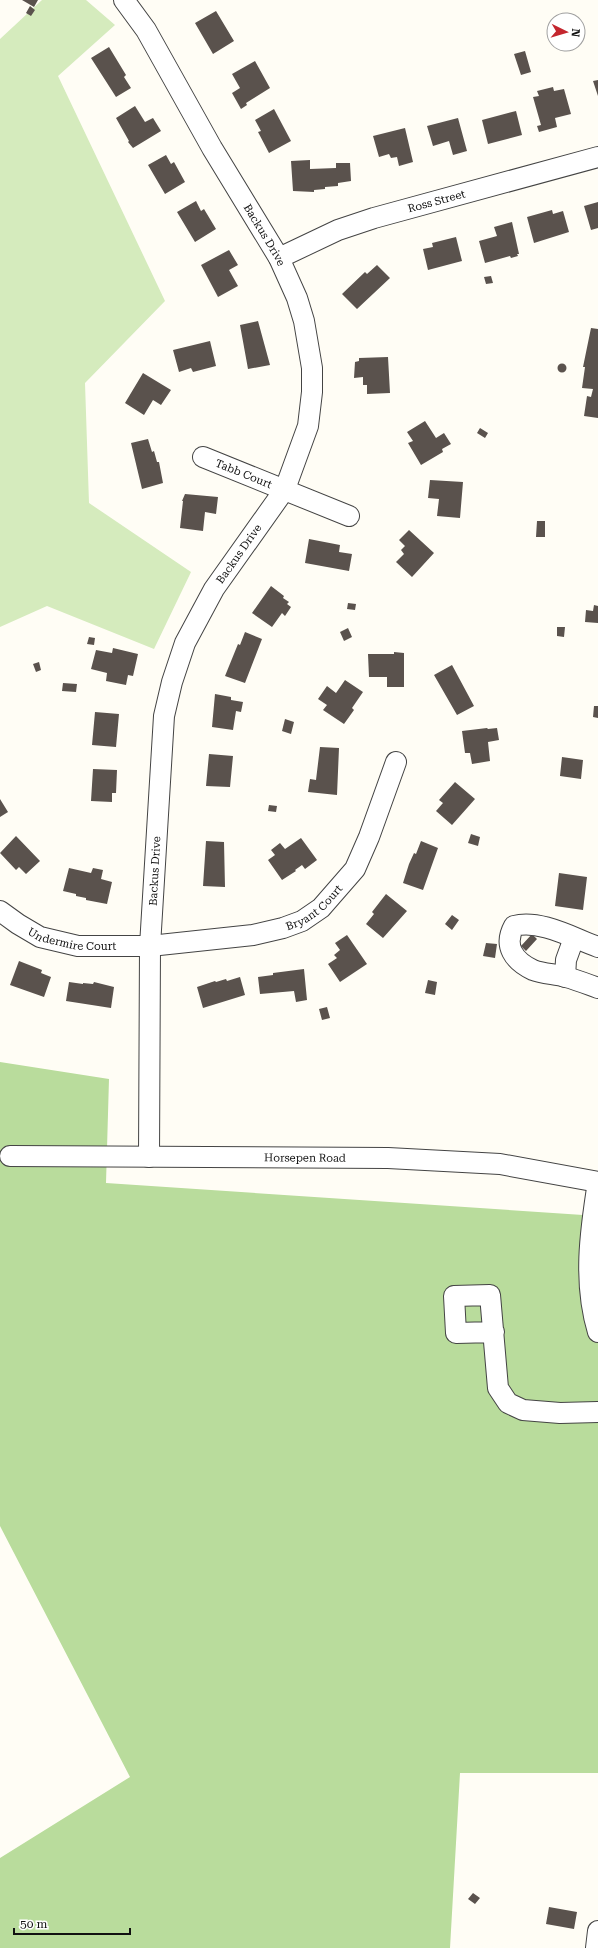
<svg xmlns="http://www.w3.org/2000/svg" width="598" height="1948" font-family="'Roboto Serif',serif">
	<rect width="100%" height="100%" fill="#fffdf5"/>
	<path fill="#d5ebbd" d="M42,0h44l29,25 -57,51 107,225 -80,82 4,120 102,69 -37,77 -107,-43 -47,21v-588z"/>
	<path fill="#b9dc9c" d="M0,1062l109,17 -3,104 492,33v557h-138l-10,175h-450v-90l130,-81 -130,-251z"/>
	<path fill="#5a524d" d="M22,0h16l-4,7z
		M30,6l5,4 -4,6 -5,-3z
		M216,11l18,30 -21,13 -18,-31z
		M109,47l17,28 -2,2 7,11 -15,9 -25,-39z
		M525,51l6,21 -10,3 -7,-21z
		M255,61l15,27 -24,15 1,2 -6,4 -9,-16 8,-5 -8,-14z
		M598,80v16l-5,-15z
		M553,87l1,4 10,-2 7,25 -16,4 2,9 -18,5 -2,-6 4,-1 -8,-28 6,-1 -2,-5z
		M135,106l10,16 8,-4 8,13 -28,17 -5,-6 1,-1 -13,-23z
		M274,109l17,32 -22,12 -11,-21 3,-1 -6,-11z
		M516,111l6,24 -34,9 -6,-24z
		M458,118l9,33 -14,4 -4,-14 -16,5 -6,-20z
		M405,128l8,34 -14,4 -2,-9 -6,1 -2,-4 -10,3 -6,-21z
		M166,155l5,9 3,-2 11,20 -20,12 -17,-29z
		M310,160v9l26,-1v-5h14l1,18 -13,2v3l-13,1v2l-11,1v2l-21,-1 -2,-30z
		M196,201l5,10 3,-2 12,20 -21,13 -18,-30z
		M598,202v26l-7,2 -7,-24z
		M552,210l1,4 10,-3 6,21 -35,11 -7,-26z
		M512,222l7,32h-2l1,2 -7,2 -1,-2 -25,7 -6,-22 18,-5 -3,-9z
		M456,237l6,24 -34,9 -5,-21 10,-2 -1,-4z
		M229,250l9,15 -9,5 9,16 -20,11 -17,-32z
		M377,265l13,13 -33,31 -15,-15 23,-22 2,2z
		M491,276l2,7 -7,1 -2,-7z
		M258,321l12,44 -22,4 -8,-44z
		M591,328l7,1v89l-14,-2 3,-20 4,1 2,-8 -11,-1 3,-21h-2z
		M210,341l6,25 -23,6 -2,-4 -12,4 -6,-22z
		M388,357l2,36 -23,1v-9h-4v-8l-9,1 1,-16 4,-1v-3z
		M557.5 368a4.5 4.5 0 1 1 9 0a4.5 4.5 0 1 1-9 0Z
		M143,373l28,17 -10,15 -8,-5 -9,15 -19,-12z
		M425,421l11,17 8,-5 7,11 -9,5 1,3 -22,13 -13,-22 5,-2 -6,-9z
		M480,428l8,5 -3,5 -8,-5z
		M148,439l4,13 2,-1 3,11h2l4,21 -21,6 -11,-46z
		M430,480l33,2 -3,36 -23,-2 2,-17 -11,-1z
		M185,494l33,3 -2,17 -11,-2 -2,19 -23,-3 3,-27h-1z
		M537,521h8v16h-9z
		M409,530l25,23 -22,24 -16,-15 8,-8 -3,-4 4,-4 -6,-6z
		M309,539l31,6 -1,7 13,2 -3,17 -44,-8z
		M271,586l13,10 -1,2 6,4 -2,2 4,3 -6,9 -3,-3 -10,14 -20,-14z
		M348,603l8,1 -1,6 -8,-1z
		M594,605l4,1v17l-13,-1 1,-12 7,1z
		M557,627h8l-1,10 -7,-1z
		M348,628l4,9 -8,4 -4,-9z
		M245,632l17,7 -17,44 -20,-7 13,-32 2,1z
		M89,637l6,1 -1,7 -7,-1z
		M113,648l25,6 -5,22 -5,-1 -2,10 -20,-4 1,-8 -16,-4 5,-19 16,3z
		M394,652l10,1v34h-17v-10h-18l-1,-23h26z
		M39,662l2,8 -5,2 -3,-8z
		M452,665l22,41 -17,9 -23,-40z
		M345,680l18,12 -11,16 2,2 -10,14 -21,-14 4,-5 -9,-6 9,-13 9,7z
		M63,683l14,1 -1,8 -14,-1z
		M215,694l16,3v3l12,2 -2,10 -5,-1 -3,19 -21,-3z
		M594,706h4v12l-5,-1z
		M95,712l24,2 -3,33 -24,-2z
		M285,719l9,3 -3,12 -9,-3z
		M487,728l1,1 9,-1 2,12 -11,2 2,19 -18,3 -2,-11h-5l-3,-22z
		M320,747l19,1 -2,47 -29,-3 2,-13 6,1z
		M209,754l24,2 -3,31 -24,-1z
		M562,757l21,3 -2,19 -21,-3z
		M93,769l24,1 -1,23h-4v9l-21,-1z
		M455,782l20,17 -23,26 -16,-14 7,-8 -4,-3z
		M0,799l8,13 -8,5z
		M269,805l8,1 -1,6 -8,-1z
		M471,834l9,3 -2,9 -10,-3z
		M16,836l24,25 -14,13 -7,-7 -3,3 -16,-17z
		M301,838l16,22 -12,9 -3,-4 -7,5 1,1 -14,9 -14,-20 7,-5 -4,-5 9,-7 5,6z
		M206,841l18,1 1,45 -22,-1z
		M421,841l17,7 -15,42 -20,-7 6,-19 5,-11 2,1z
		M69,868l22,5 2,-5 10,2 -2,9 11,3 -5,22 -21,-4v-2l-10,-2v-2l-13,-3z
		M559,873l28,4 -4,33 -28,-4z
		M386,894l21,17 -24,27 -17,-14 8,-10 -2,-2z
		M452,915l7,5 -7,10 -7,-6z
		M532,934l5,5 -11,12 -5,-5z
		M347,935l20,29 -27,18 -12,-18 9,-6 -3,-3 6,-5 -5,-7z
		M486,943l11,1 -2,14 -12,-2z
		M19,961l23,9 -1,3 10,4 -7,20 -34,-12z
		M304,969l3,31 -11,2 -2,-11 -34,3 -2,-17 15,-2v-2z
		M240,977l5,18 -42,13 -6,-21 18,-6 1,1 10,-3 1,2z
		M428,980l9,2 -2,13 -10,-2z
		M69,982l14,2v-1l10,1 1,-2 20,5 -3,21 -45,-7z
		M327,1007l3,11 -8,2 -3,-11z
		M473,1893l7,5 -5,6 -7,-5z
		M549,1907l28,5 -3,17 -28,-5z"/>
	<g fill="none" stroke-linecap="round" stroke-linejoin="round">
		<g stroke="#444" stroke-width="22">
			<g id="minor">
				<path id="s1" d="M124,0l22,30 66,118 67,110 18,40 7,23 8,47v24l-4,34 -23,63 -71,100 -29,54 -13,39 -8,34 -14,230 -1,211"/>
				<path id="s2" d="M279,258l59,-28 36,-12 224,-61"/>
				<path id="s3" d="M203,457l146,59"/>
				<path id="s4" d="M0,911l18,13 22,13 38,9h72l103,-11 30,-7 19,-7 19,-13 34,-39 14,-32 27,-75"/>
				<path d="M598,947c-25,-9 -58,-28 -84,-21 -11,20 0,35 19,44 10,4 23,4 33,7 11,3 21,7 32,11"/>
				<path d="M565,977l1,-17 8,-22"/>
				<path id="s5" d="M10,1156l378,2 112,6 98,18"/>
				<path d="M598,1182c-8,50 -15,101 0,150"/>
				<path d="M494,1332l-38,1 -2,-37 36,-1 8,93 10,15 15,7 37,3 38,-1"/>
				<path d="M596,1948l2,-17"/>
			</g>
		</g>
		<use href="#minor" stroke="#fff" stroke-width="20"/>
	</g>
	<g text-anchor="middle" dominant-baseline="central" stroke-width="4" stroke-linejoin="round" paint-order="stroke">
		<g font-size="11" fill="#111" stroke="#fff">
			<text stroke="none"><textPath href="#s2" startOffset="168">Ross Street</textPath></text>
			<text stroke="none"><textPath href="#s1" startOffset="274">Backus Drive</textPath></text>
			<text stroke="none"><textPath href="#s3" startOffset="44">Tabb Court</textPath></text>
			<text transform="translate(239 554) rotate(-55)">Backus Drive</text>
			<text transform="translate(155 871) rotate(-87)">Backus Drive</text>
			<text stroke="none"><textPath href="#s4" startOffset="331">Bryant Court</textPath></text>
			<text stroke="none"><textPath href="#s4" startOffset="80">Undermire Court</textPath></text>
			<text stroke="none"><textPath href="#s5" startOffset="295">Horsepen Road</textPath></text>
		</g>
	</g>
	<g transform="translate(566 32) rotate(95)"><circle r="19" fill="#ffffff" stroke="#a0a0a0"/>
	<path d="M0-3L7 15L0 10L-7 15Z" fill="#c4262e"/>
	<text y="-6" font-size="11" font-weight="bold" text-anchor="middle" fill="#111111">N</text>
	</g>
	<path d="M14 1928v6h116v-6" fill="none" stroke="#111111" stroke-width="2"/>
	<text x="20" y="1928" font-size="12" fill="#111111" stroke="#ffffff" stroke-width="3" paint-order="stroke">50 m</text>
</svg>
